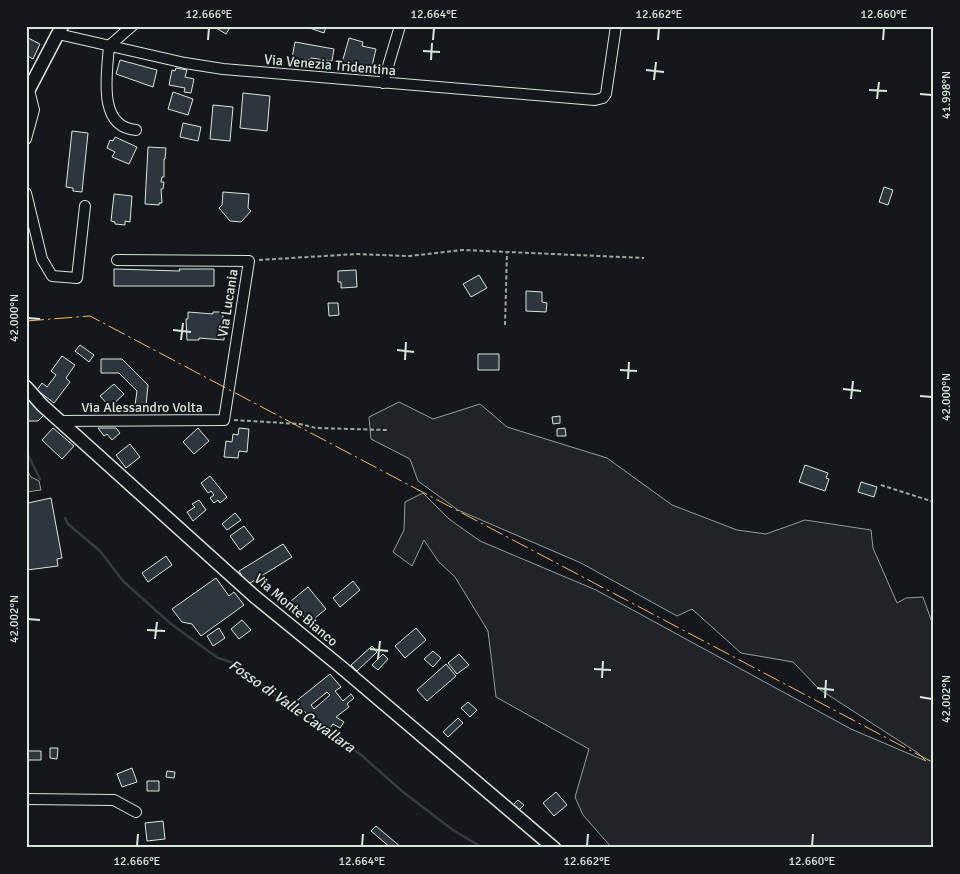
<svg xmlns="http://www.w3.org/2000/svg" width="960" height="874" font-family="Signika,sans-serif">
	<rect width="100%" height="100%" fill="#14181c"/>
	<path fill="#202428" stroke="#939e99" d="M399,402l34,17 47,-15 27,23 100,31 65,47 65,25 29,4 39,-14 66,10 2,18 24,55 9,-5 17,-1 11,31v220h-322l-29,-33 -8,-18 14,-48 -93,-52 -8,-66 -33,-54 -17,-16 -14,-21 -12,26 -19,-14 11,-22 1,-28 18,-9 26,26 31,22 116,49 255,139 75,32 -8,-8 -99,-64 -26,-27 -52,-9 -49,-44 -15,7 -96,-53 -123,-53 -40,-29 -8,-22 -39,-20 -2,-22z"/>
	<path fill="#24282b" stroke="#939e99" d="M26,469l5,8 8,4 2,9 -15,2z"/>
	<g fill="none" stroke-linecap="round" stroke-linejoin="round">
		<path stroke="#363b3e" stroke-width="2.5" d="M26,451l14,28
			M65,518l3,6 32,27 23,30 48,43 47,34 16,5 43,34 83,57 43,38 50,38 30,18"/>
	</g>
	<path fill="#2c363c" stroke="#d8e6dc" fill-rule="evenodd" d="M213,26h18l-5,8z
		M304,26h22l-2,7z
		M26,37l14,7 -7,15 -7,-4z
		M349,38l14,4 -1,4 14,3 -5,21 -29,-7z
		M295,42l39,7 -2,12 -21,-3v2l-7,-1 -1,6 -12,-2z
		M120,60l37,10 -4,17 -37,-13z
		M176,68l11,2 -2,7 9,2 -3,14 -7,-1 1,-4 -16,-3 3,-15 3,1z
		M173,92l20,7 -5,16 -20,-6z
		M243,93l27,3 -3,35 -27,-3z
		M213,105l20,2 -3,34 -20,-2z
		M183,123l18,4 -3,14 -18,-4z
		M72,131l16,2 -6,59 -9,-1v-3l-7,-1z
		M115,137l22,10 -8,17 -17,-7 3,-5 -8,-4 3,-8 3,1z
		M148,147l18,1 -1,11h-1v18h-2l-1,5h3l-1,7h-2l1,14h-3v2l-14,-1z
		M884,187l9,3 -5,15 -9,-3z
		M223,192l26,2 -1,14 3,3 -10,11 -11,-1 -11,-13 3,-3z
		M114,194l18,2 -2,26 -5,-1v4l-10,-1v-2l-4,-1z
		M114,269l66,2 -1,-2h35v17h-100z
		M356,270l1,17 -16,1v-6h-3v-11z
		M479,275l8,13 -16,9 -8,-13z
		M526,291l16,1v10l5,1 -1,9 -20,-1z
		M328,303h10l1,12 -10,1z
		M188,312l25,2v-2h10v7h2l-1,21 -25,-2v2h-12l-1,-21h2z
		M80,345l14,10 -5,7 -14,-11z
		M478,354h21v16h-21z
		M62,356l13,9 -9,13 4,4 -16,21 -17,-13 5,-7 5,4 9,-12 -5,-4z
		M101,359h21l26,26 -2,21 -11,-1 2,-14 -18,-18h-18z
		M114,384l10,10 -14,13 -10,-11z
		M26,397l19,17 -7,7h-12z
		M560,416v7l-7,1 -1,-7z
		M53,428l21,18 -12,13 -20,-19z
		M98,428h18l4,5 -8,7 -5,-6 -3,2z
		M198,428l11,13 -15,13 -11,-12z
		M239,428l10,1 -2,23 -8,-1 -1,7 -14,-1 2,-16 6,1 1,-8 5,1z
		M565,428l1,8h-9v-7z
		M130,444l10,13 -14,11 -10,-13z
		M805,465l23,8 -2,5 3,1 -4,12 -26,-9z
		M210,476l17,21 -7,6 -2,-3 -4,3 -4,-5 4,-3 -3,-4 -3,2 -7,-10z
		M861,482l16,5 -3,10 -16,-5z
		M51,498l11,60 -5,1 1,7 -31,4 -1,-69 2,2z
		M199,500l7,10 -13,11 -6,-9 8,-5 -3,-3z
		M235,513l6,7 -14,10 -5,-6z
		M244,526l10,13 -14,11 -10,-14z
		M283,544l9,13 -45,28 -8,-14z
		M166,556l6,9 -24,17 -6,-9z
		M216,578l13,18 5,-4 10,13 -43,31 -9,-12 -10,-2 -10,-13z
		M353,581l7,9 -20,17 -7,-9z
		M308,587l18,22 -17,14 -18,-22z
		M242,620l9,10 -12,9 -8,-10z
		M219,628l6,10 -12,8 -6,-10z
		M416,628l10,12 -21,18 -10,-12z
		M372,646l5,6 -20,19 -6,-6z
		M433,651l8,7 -8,9 -9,-8z
		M383,654l5,5 -10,11 -6,-5z
		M459,654l10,11 -12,9 -9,-11z
		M446,664l10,12 -29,25 -10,-11z
		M330,674l11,13 -6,4 8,10 8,-7 3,4 -7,6 2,3 -13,10 8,5 -4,6 -7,-4 -3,4 -21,-12 -14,-14zM327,692l3,3 -16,14 -3,-4z
		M468,702l9,8 -7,7 -9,-9z
		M458,718l5,5 -15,14 -5,-5z
		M50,748h8l-1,11 -7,-1z
		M26,751h15v9h-15z
		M132,768l5,14 -15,5 -5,-13z
		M167,771l8,1 -1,6 -8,-1z
		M147,781h12v10h-12z
		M556,792l11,13 -13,11 -11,-13z
		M518,800l6,5 -5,5 -6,-5z
		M163,821l2,18 -18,2 -2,-18z
		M376,826l26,22h-11l-20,-17z"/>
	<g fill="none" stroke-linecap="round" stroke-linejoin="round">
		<g stroke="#d8e6dc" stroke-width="12">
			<path id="minor" d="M132,26l-23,20c-2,28 -12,81 27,84
				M58,34l127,29 38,6 372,31 8,-2 3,-4 10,-68
				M383,83l17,-57
				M26,139l8,-29 -5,-20
				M26,193l16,66 10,17 25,2 8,-72
				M59,421l165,-1 25,-159 -132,-1
				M26,799l88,1 22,12"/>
		</g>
		<g stroke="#d8e6dc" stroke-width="15">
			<path id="major" d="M26,95l36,-69
				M26,387l16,18 212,191 87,71 213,181"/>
		</g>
		<path stroke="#9da8a2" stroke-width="2" stroke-dasharray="4 2.5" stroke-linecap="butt" d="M259,260l98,-6 52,2 54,-6 181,8
			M505,325l2,-73
			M234,420l66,4 16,4 71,2
			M881,485l53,17"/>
		<use href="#minor" stroke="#14181c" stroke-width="10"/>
		<use href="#major" stroke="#14181c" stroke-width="12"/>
		<path stroke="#ffb74d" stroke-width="1" stroke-dasharray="18 4 2.5 4" stroke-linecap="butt" d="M26,321l64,-5 844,447"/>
	</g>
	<path fill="none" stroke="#d8e6dc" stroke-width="2" d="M208,40l1,-12M433,40l1,-12M658,40l1,-12M883,40l1,-12M423,51l17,1M431,60l1,-17M646,70l18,2M654,80l2,-18M869,90l18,1M920,94l12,1M877,99l2,-17M28,318l12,1M173,330l18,2M181,340l2,-17M397,350l17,2M405,360l1,-18M620,370l17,1M628,379l1,-17M843,389l18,2M920,396l12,1M851,399l2,-18M28,619l12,1M147,630l18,1M155,639l2,-17M370,649l18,2M378,659l2,-18M594,669l17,1M602,678l1,-17M817,688l17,2M920,697l12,2M825,698l1,-18M137,846l1,-12M362,846l1,-12M587,846l1,-12M812,846l1,-12"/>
	<g text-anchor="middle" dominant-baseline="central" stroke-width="4" stroke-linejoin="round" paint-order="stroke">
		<g font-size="14" fill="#d8e6dc" stroke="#14181c">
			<text transform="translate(330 65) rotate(5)">Via Venezia Tridentina</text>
			<text transform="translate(228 303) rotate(-81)">Via Lucania</text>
			<text x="142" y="407">Via Alessandro Volta</text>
			<text transform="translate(296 610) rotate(40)">Via Monte Bianco</text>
		</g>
		<g font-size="15" font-style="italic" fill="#d8e6dc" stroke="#14181c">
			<text transform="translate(292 706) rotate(35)">Fosso di Valle Cavallara</text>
		</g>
	</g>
	<rect width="960" height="874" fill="none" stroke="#14181c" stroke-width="55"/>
	<rect x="28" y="28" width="904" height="818" fill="none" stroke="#d8e6dc" stroke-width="2"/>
	<g font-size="12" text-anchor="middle" fill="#d8e6dc">
		<text x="209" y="18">12.666°E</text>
		<text x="434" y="18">12.664°E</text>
		<text x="659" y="18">12.662°E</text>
		<text x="884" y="18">12.660°E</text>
		<text transform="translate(946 95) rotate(-90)" y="4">41.998°N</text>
		<text transform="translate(14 318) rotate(-90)" y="4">42.000°N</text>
		<text transform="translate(946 397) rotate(-90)" y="4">42.000°N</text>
		<text transform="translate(14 619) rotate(-90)" y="4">42.002°N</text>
		<text transform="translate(946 699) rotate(-90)" y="4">42.002°N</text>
		<text x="137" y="865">12.666°E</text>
		<text x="362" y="865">12.664°E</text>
		<text x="587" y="865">12.662°E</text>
		<text x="812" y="865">12.660°E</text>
	</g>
</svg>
